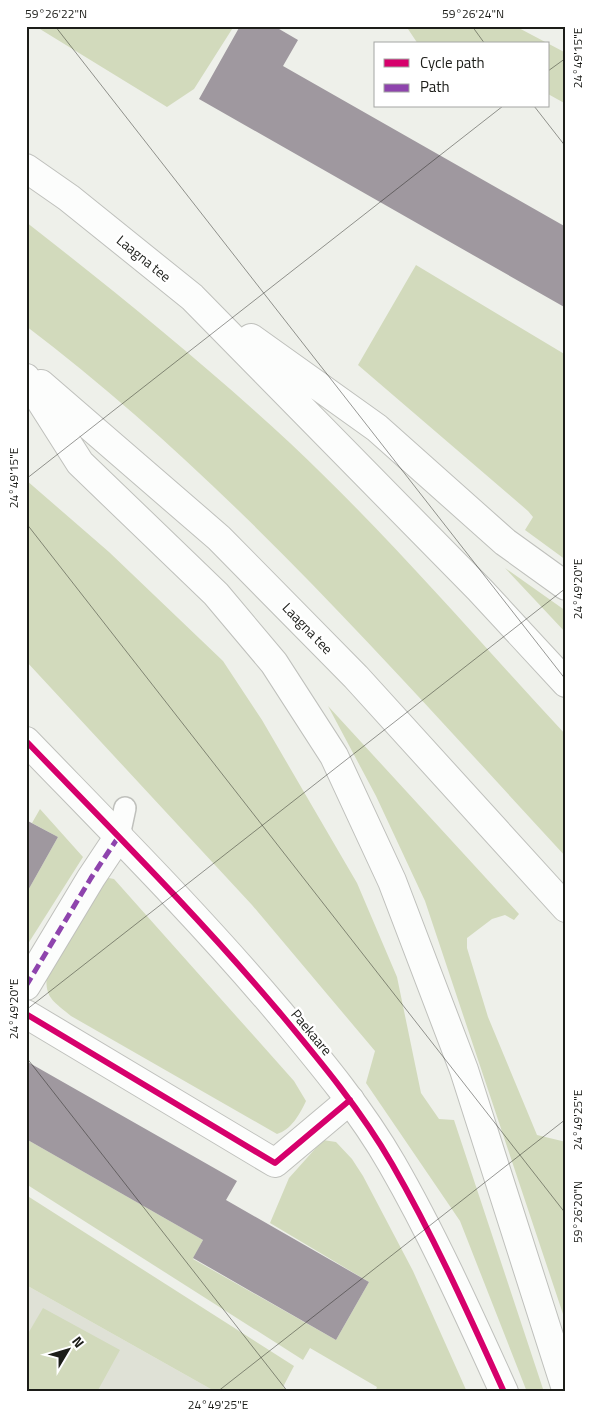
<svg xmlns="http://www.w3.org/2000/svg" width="592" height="1418" font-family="'Titillium Web',sans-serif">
	<rect width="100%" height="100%" fill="#eef0ea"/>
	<path fill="#dfe1d6" d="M26,1285l190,107h-190z"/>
	<path fill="#d2dabc" d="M35,26h199l-40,63 -27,18z
		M406,26h109l51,27v51l-18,-10v-50h-130z
		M26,222c91,71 180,143 264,221 98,92 185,194 276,292v122c-171,-185 -338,-378 -540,-531z
		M416,265l150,90v205l-41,-30 8,-13 -5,-6 -170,-146z
		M26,480l83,72 114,109 39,59 95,163 40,94 24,116 18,26 15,1 90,272h-17l-67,-171 -94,-138 9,-32 -123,-146 -226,-244z
		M505,568l61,43v22z
		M328,706l191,208 -5,6 -9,-5 -13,4 -25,19v10l21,69 49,118 29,7v181l-141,-422 -49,-105z
		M40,809l43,48 -57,90v-53l32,-57 -26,-14z
		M104,877l10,2 180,202 12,20c-6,13 -15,29 -29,33l-206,-118c-19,-16 -27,-18 -24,-45z
		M26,1139l177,101 -10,19 143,81 33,-58 -99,-59 19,-45 34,-38 13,2 16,17 11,17 50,95 54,121h-92l2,-5 -67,-39 -7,12 -277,-176z
		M26,1195l268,171 -11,21 7,5h-74l-190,-107z
		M43,1308l77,42 -23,42h-71v-55z"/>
	<path fill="#9f989f" d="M240,26h34l24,14 -15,26 283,161v81l-367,-209z
		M26,820l32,17 -32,57z
		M26,1061l211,120 -11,19 143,82 -33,58 -143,-82 10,-18 -177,-101z"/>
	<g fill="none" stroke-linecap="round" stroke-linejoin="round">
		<g stroke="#bfc0bc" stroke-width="24">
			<path id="lane" d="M119,836l6,-28"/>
		</g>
		<g stroke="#bfc0bc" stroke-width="30">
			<path id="street" d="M26,986l65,-108 28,-42
				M26,1014l249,149 75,-63"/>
		</g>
		<g stroke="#bfc0bc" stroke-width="30">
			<path id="secondary" d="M26,741c86,89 174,177 254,272 40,48 81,97 112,151 42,73 77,151 112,228"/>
		</g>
		<g stroke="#bfc0bc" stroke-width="30">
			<path id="primary" d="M26,168l43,30 123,99 288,293 86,93
				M251,338l126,90 128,114 61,44
				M26,378l54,85 136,131 58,69 60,93 58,125 72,189 102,319
				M41,384l178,154 137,139 210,231"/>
		</g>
		<use href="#lane" stroke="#fcfdfc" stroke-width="21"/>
		<use href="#street" stroke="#fcfdfc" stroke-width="28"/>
		<use href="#secondary" stroke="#fcfdfc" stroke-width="28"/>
		<use href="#primary" stroke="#fcfdfc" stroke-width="28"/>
		<path stroke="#8e44ad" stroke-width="5" stroke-dasharray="10 5" stroke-linecap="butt" d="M26,986l65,-108 28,-42"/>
		<g stroke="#fff" stroke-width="9">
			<path id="cycleway" d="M26,741c86,89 174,177 254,272 40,48 81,97 112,151 42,73 77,151 112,228
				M26,1014l249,149 75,-63"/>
		</g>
		<use href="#cycleway" stroke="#d6006c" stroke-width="6"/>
	</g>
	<path fill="none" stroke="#1c1d19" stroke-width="1" stroke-opacity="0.45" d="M55,26l511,654M472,26l13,18M548,71l18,-13M534,106l32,41M26,479l477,-373M26,523l540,691M26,1010l540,-422M26,1057l262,335M217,1392l349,-273"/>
	<g text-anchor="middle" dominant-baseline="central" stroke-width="5" stroke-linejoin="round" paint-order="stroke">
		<g font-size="14" fill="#1c1d19" stroke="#fff">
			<text transform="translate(144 258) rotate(39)">Laagna tee</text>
			<text transform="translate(308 628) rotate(46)">Laagna tee</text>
			<text transform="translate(312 1032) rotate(50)">Paekaare</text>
		</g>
	</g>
	<rect width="592" height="1418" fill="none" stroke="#ffffff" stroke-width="55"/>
	<rect x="374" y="42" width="175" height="65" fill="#ffffff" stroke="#a4a5a3"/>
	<rect x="384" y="59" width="25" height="8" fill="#d6006c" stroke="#a4a5a3"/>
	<text x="420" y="68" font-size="15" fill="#1c1d19">Cycle path</text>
	<rect x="384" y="84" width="25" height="8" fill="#8e44ad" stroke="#a4a5a3"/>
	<text x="420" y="92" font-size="15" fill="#1c1d19">Path</text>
	<g transform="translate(68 1350) rotate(52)" stroke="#ffffff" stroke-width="4" paint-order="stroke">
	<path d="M0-4L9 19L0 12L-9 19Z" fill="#1c1d19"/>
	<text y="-8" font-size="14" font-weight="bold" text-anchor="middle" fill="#1c1d19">N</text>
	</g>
	<rect x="28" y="28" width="536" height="1362" fill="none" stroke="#1c1d19" stroke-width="2"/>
	<g font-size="12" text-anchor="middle" fill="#1c1d19">
		<text x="56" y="18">59°26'22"N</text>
		<text x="473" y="18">59°26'24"N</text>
		<text transform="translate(578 58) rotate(-90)" y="4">24°49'15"E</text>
		<text transform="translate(14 478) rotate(-90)" y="4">24°49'15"E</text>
		<text transform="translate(578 589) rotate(-90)" y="4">24°49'20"E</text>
		<text transform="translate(14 1009) rotate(-90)" y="4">24°49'20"E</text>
		<text transform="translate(578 1120) rotate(-90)" y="4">24°49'25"E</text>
		<text transform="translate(578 1212) rotate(-90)" y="4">59°26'20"N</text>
		<text x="218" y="1409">24°49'25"E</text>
	</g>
</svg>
